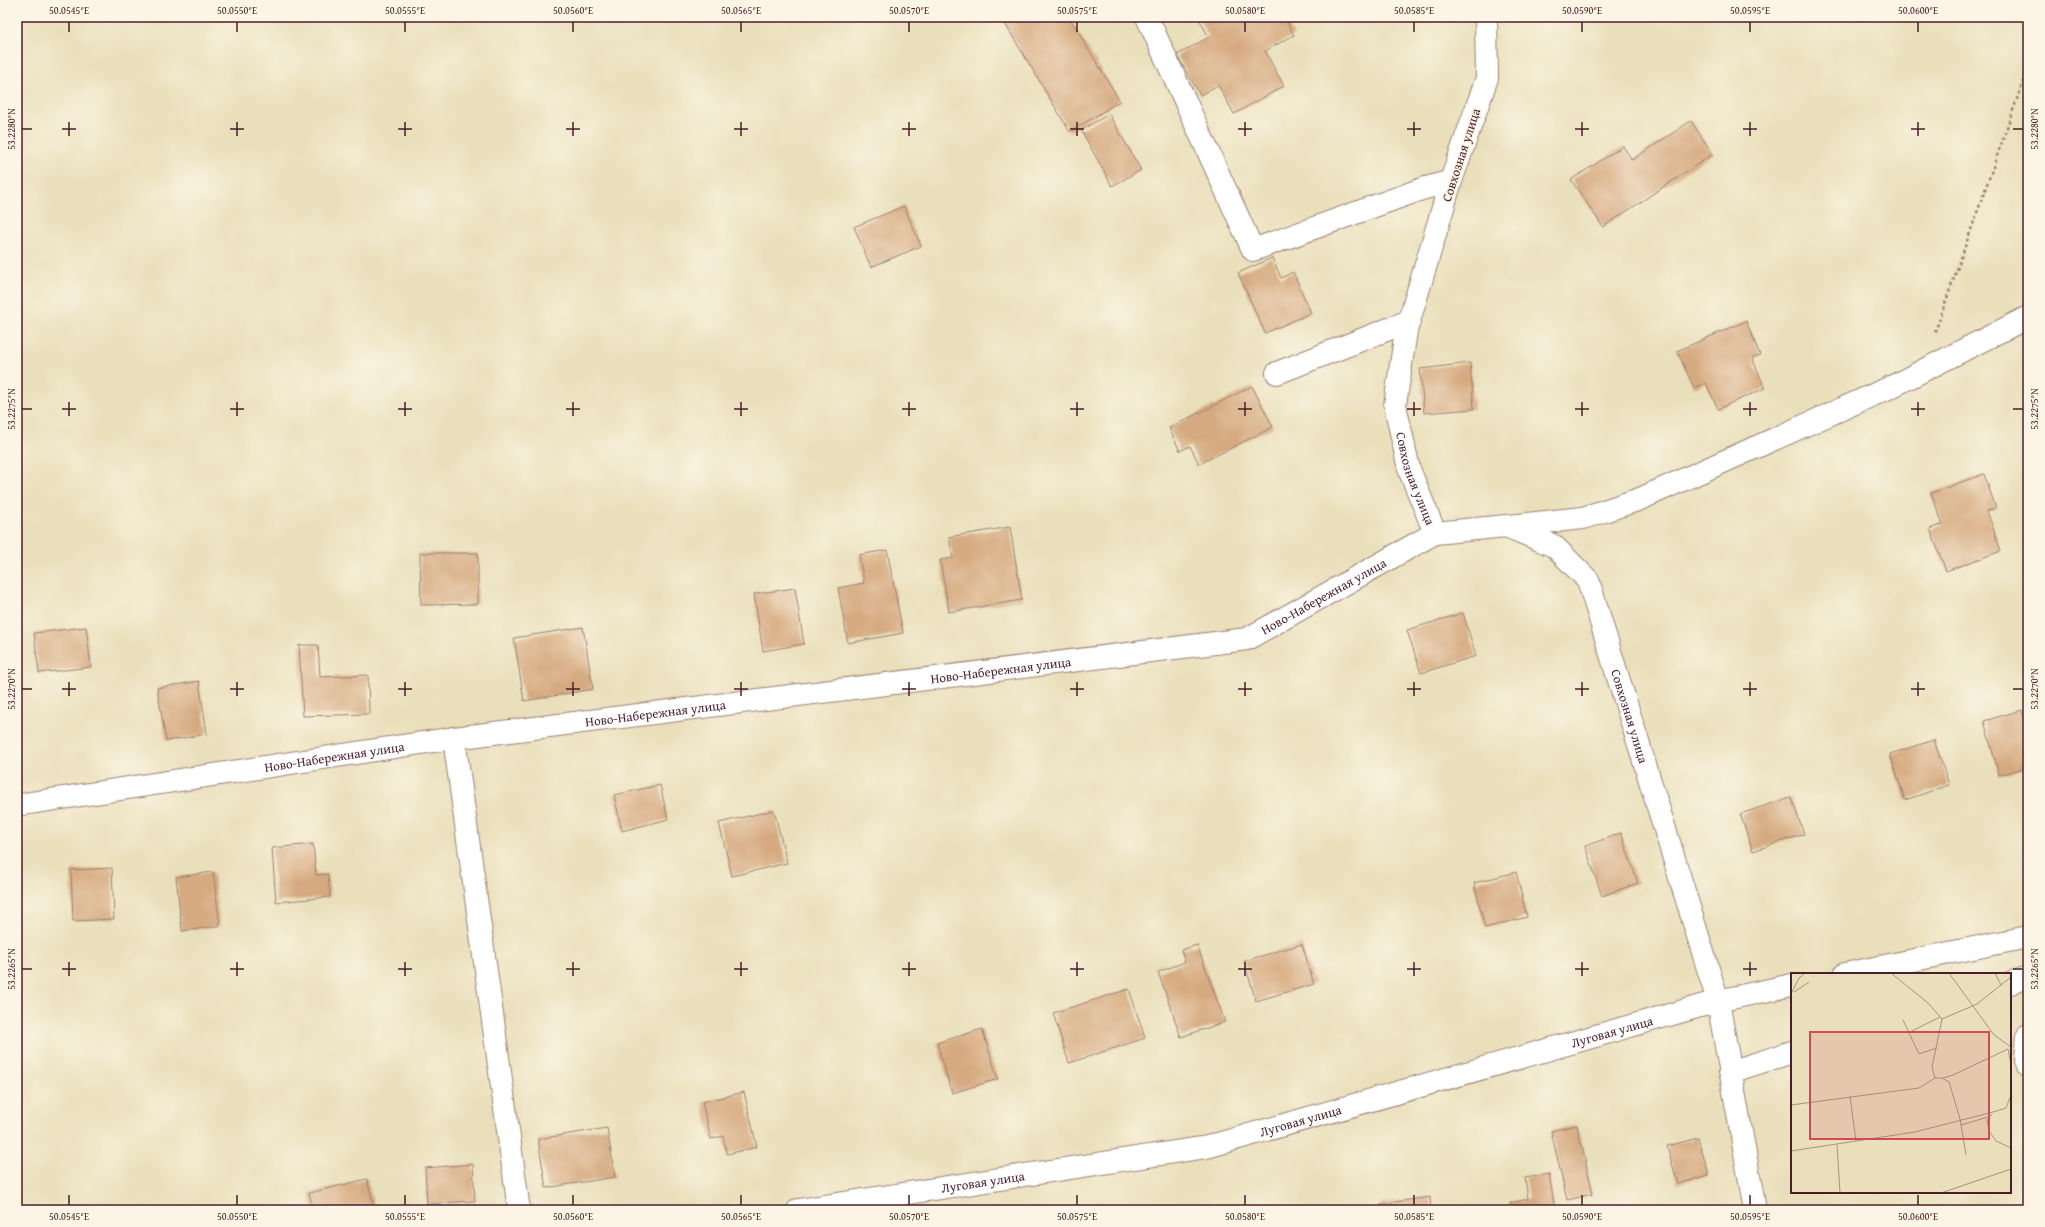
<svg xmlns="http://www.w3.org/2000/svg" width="2045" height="1227" font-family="'Gentium Book Plus',serif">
	<rect width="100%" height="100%" fill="#fcf5e5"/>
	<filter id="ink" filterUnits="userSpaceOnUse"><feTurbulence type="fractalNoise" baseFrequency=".025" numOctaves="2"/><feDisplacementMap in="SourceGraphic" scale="8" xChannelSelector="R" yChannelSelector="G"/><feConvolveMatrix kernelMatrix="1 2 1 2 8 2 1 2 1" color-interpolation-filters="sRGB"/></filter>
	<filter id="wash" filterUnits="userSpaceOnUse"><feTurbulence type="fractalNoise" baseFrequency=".012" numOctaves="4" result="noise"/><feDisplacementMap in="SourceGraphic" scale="16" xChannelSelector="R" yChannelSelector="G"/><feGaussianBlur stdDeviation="0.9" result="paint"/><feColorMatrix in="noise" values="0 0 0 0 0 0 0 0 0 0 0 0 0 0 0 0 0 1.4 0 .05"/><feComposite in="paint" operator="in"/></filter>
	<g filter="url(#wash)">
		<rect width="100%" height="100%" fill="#e9dfba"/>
		<g id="blocks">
			<path fill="#d6aa80" d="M1001,17h68l51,84 -50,31z
				M1198,17h86l10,18 -29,16 19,35 -50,28 -16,-29 -18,10 -23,-40 32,-18z
				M1109,114l32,56 -29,16 -31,-56z
				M1691,121l22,33 -110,73 -32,-47 52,-34 9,14z
				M904,206l17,40 -50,21 -17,-40z
				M1272,258l9,20 12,-6 18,41 -46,20 -27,-60z
				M1746,321l14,34 -8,3 13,30 -47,21 -12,-26 -12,5 -17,-37z
				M1470,363l4,46 -50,4 -4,-44z
				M1252,386l21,41 -74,37 -9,-18 -10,5 -11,-23z
				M1984,474l12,34 -9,3 14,40 -55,20 -16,-42 13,-5 -12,-31z
				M1010,527l12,73 -73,12 -9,-52 13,-2 -4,-21z
				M887,550l16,83 -55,10 -10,-55 26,-5 -5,-28z
				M420,553h58v51l-57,1z
				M795,588l9,56 -41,7 -9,-57z
				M1463,613l13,43 -55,17 -14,-43z
				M86,627l5,40 -52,6 -5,-40z
				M583,627l10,62 -69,12 -10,-63z
				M299,645h19l2,32 48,-2 1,39 -66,2z
				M199,681l8,53 -41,7 -9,-53z
				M2022,710l6,21v36l-29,8 -15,-54z
				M1934,740l15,45 -44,15 -15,-46z
				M660,785l8,34 -46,12 -8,-36z
				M1791,797l13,37 -51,17 -13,-37z
				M774,810l13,53 -55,13 -13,-53z
				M1621,833l17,50 -36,13 -17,-50z
				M313,844l3,31 12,-1 2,23 -54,5 -4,-54z
				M112,868l2,51 -41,2 -2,-51z
				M213,872l7,54 -38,5 -6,-54z
				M1516,872l11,45 -42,11 -11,-45z
				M1302,944l12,40 -58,17 -12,-40z
				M1197,945l28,77 -44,15 -23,-65 27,-10 -4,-12z
				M1129,989l16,49 -76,25 -16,-50z
				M982,1029l16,50 -46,14 -15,-50z
				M744,1092l13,55 -30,7 -4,-18 -12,3 -9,-37z
				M1577,1125l16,69 -26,6 -16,-69z
				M607,1128l8,49 -69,11 -8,-49z
				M1698,1138l11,37 -31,9 -11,-38z
				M473,1164l2,37 -48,3 -2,-36z
				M1549,1174l6,36h-44l-1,-7 18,-4 -3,-21z
				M367,1179l8,31h-62l-4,-17z
				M1430,1197l1,13h-49l-1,-6z"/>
		</g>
	</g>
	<g filter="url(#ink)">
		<use href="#blocks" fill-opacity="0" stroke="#9a7f72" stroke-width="1"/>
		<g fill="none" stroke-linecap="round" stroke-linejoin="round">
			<g stroke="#9a7f72" stroke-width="24">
				<g id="minor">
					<path d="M1147,17l106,233 169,-61 29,-8"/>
					<path id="s1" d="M1486,17l1,61 -36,103 -45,150 -11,74 14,64 26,64 71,-7 48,20 34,34 130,421 37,209"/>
					<path d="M1277,373l132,-52"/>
					<path d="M1509,526l74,-8 57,-19 253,-113 135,-69"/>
					<path d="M454,738l65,472"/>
					<path id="s2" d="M17,805l437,-67 793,-99 188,-106"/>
					<path d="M1845,974l183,-37"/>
					<path d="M2010,983l18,-6"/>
					<path d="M2028,1035l-2,24 2,6"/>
					<path d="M1730,1072l62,-20"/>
					<path id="s3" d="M798,1210l409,-63 511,-146 74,-16"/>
				</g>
			</g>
			<path stroke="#9a7f72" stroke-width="2.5" stroke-dasharray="3 3" stroke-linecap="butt" d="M1935,332l88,-250 5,-23"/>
			<use href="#minor" stroke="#fff" stroke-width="22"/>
		</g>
	</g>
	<path fill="none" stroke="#4a1f2b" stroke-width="1.5" d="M69,22v10M237,22v10M405,22v10M573,22v10M741,22v10M909,22v10M1077,22v10M1245,22v10M1414,22v10M1582,22v10M1750,22v10M1918,22v10M69,122v14M237,122v14M405,122v14M573,122v14M741,122v14M909,122v14M1077,122v14M1245,122v14M1414,122v14M1582,122v14M1750,122v14M1918,122v14M22,129h10M62,129h14M230,129h14M398,129h14M566,129h14M734,129h14M902,129h14M1070,129h14M1238,129h14M1407,129h14M1575,129h14M1743,129h14M1911,129h14M2013,129h10M69,402v14M237,402v14M405,402v14M573,402v14M741,402v14M909,402v14M1077,402v14M1245,402v14M1414,402v14M1582,402v14M1750,402v14M1918,402v14M22,409h10M62,409h14M230,409h14M398,409h14M566,409h14M734,409h14M902,409h14M1070,409h14M1238,409h14M1407,409h14M1575,409h14M1743,409h14M1911,409h14M2013,409h10M69,682v14M237,682v14M405,682v14M573,682v14M741,682v14M909,682v14M1077,682v14M1245,682v14M1414,682v14M1582,682v14M1750,682v14M1918,682v14M22,689h10M62,689h14M230,689h14M398,689h14M566,689h14M734,689h14M902,689h14M1070,689h14M1238,689h14M1407,689h14M1575,689h14M1743,689h14M1911,689h14M2013,689h10M69,962v14M237,962v14M405,962v14M573,962v14M741,962v14M909,962v14M1077,962v14M1245,962v14M1414,962v14M1582,962v14M1750,962v14M22,969h10M62,969h14M230,969h14M398,969h14M566,969h14M734,969h14M902,969h14M1070,969h14M1238,969h14M1407,969h14M1575,969h14M1743,969h14M2013,969h10M69,1195v10M237,1195v10M405,1195v10M573,1195v10M741,1195v10M909,1195v10M1077,1195v10M1245,1195v10M1414,1195v10M1582,1195v10M1750,1195v10M1918,1195v10"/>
	<g text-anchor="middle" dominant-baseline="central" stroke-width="3.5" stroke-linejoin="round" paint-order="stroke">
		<g font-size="13" fill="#4a1f2b" stroke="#fcf5e5">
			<text transform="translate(1461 155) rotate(-72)">Совхозная улица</text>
			<text stroke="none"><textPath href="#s1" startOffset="478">Совхозная улица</textPath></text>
			<text stroke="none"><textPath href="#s2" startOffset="1329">Ново-Набережная улица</textPath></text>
			<text stroke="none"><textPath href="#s2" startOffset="993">Ново-Набережная улица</textPath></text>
			<text stroke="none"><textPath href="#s2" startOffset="645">Ново-Набережная улица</textPath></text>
			<text stroke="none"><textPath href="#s1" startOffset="850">Совхозная улица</textPath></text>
			<text stroke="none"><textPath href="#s2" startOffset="321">Ново-Набережная улица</textPath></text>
			<text stroke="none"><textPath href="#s3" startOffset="835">Луговая улица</textPath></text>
			<text stroke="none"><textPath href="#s3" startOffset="511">Луговая улица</textPath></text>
			<text stroke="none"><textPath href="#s3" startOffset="187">Луговая улица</textPath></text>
		</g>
	</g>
	<g transform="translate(1791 973)">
		<rect width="220" height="220" fill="#e9dfba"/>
		<path fill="none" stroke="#a99281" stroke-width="1" d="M100,0l37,30 14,16 35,-15 34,-27M158,0l45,62 17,12M204,0l6,12M3,19l15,-10M0,21l8,-16 6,-5M151,46l-10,48 3,11h7l7,4 11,37 6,36M112,47l16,34 18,-6M119,59l30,-15M217,76l3,15M152,105l10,-3 55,-26M59,123l6,45M0,132l128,-17 16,-10M201,141l-5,6 2,11 7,10 15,7M170,152l27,-8M46,172l3,48M0,178l124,-19 78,-20 13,-4 5,-13M150,220l70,-24"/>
		<path fill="#d1495b" fill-opacity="0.15" stroke="#d1495b" stroke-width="2" d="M19,59h179v107h-179z"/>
		<rect width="220" height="220" fill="none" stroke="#4a1f2b" stroke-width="2"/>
	</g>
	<rect width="2045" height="1227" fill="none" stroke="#fcf5e5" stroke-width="44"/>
	<rect x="22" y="22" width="2001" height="1183" fill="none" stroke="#4a1f2b" stroke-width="1.5"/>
	<g font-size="10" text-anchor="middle" fill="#4a1f2b">
		<text x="69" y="14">50.0545°E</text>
		<text x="237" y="14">50.0550°E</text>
		<text x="405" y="14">50.0555°E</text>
		<text x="573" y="14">50.0560°E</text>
		<text x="741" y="14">50.0565°E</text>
		<text x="909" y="14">50.0570°E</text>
		<text x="1077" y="14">50.0575°E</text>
		<text x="1245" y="14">50.0580°E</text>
		<text x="1414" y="14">50.0585°E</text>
		<text x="1582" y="14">50.0590°E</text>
		<text x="1750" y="14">50.0595°E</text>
		<text x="1918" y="14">50.0600°E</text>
		<text transform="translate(11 129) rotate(-90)" y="4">53.2280°N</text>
		<text transform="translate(2034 129) rotate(-90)" y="4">53.2280°N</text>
		<text transform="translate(11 409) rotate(-90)" y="4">53.2275°N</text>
		<text transform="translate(2034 409) rotate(-90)" y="4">53.2275°N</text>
		<text transform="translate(11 689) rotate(-90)" y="4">53.2270°N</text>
		<text transform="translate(2034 689) rotate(-90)" y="4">53.2270°N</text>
		<text transform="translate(11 969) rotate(-90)" y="4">53.2265°N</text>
		<text transform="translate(2034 969) rotate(-90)" y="4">53.2265°N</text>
		<text x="69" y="1220">50.0545°E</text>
		<text x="237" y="1220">50.0550°E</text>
		<text x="405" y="1220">50.0555°E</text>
		<text x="573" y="1220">50.0560°E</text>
		<text x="741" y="1220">50.0565°E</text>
		<text x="909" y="1220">50.0570°E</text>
		<text x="1077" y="1220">50.0575°E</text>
		<text x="1245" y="1220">50.0580°E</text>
		<text x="1414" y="1220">50.0585°E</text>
		<text x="1582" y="1220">50.0590°E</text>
		<text x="1750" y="1220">50.0595°E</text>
		<text x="1918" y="1220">50.0600°E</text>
	</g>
</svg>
